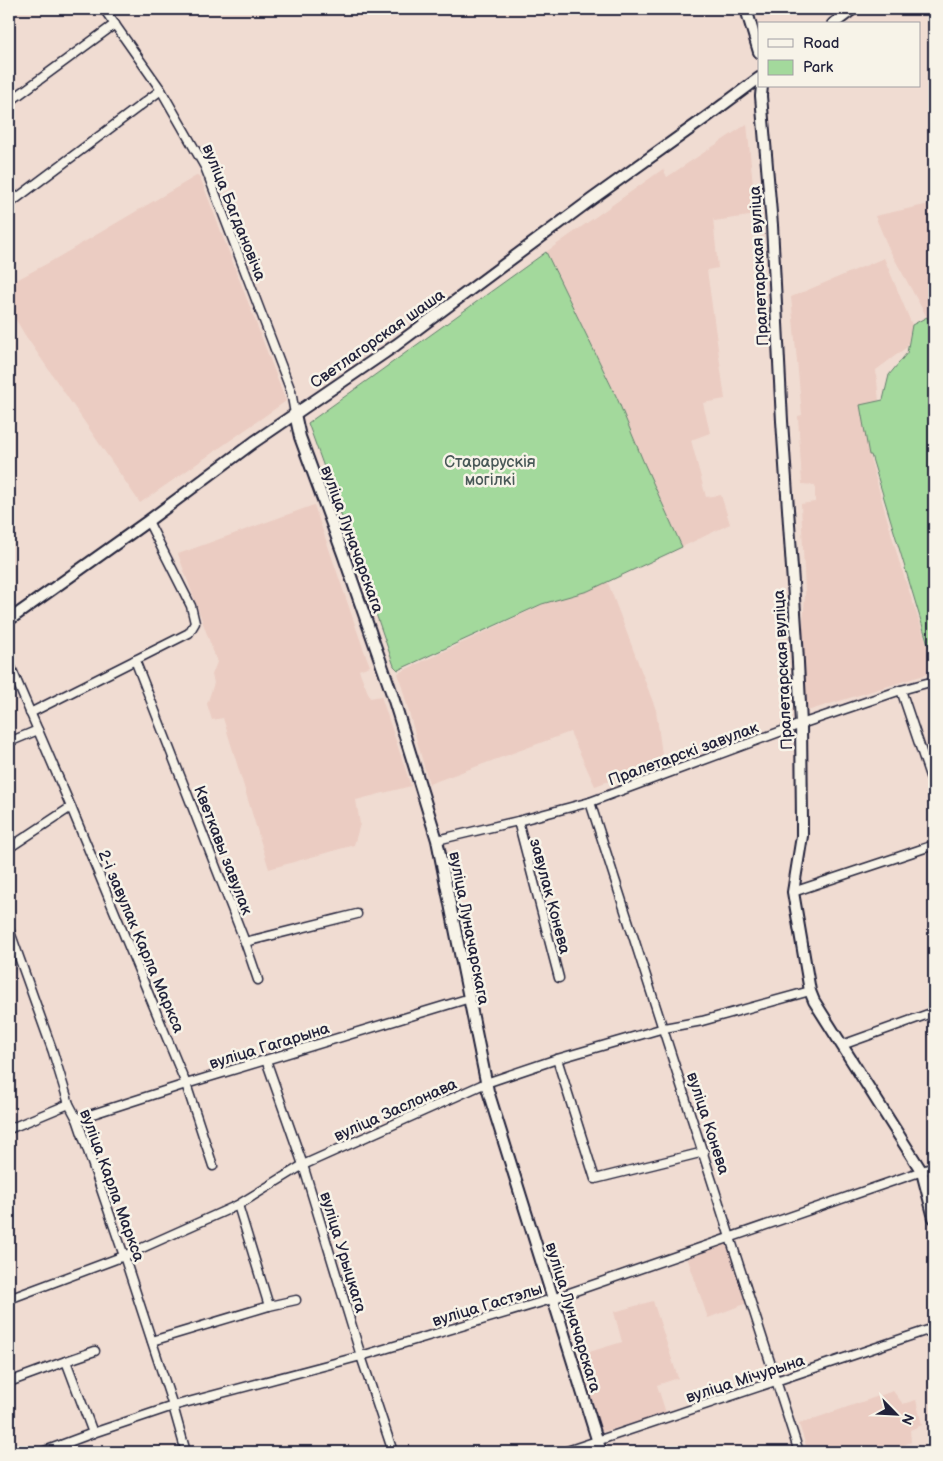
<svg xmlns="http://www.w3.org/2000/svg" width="943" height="1461" viewBox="0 0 943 1461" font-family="'Balsamiq Sans',sans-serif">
<rect width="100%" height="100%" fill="#f0dcd2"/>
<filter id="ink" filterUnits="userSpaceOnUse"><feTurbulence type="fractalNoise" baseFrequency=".02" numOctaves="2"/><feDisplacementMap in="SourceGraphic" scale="10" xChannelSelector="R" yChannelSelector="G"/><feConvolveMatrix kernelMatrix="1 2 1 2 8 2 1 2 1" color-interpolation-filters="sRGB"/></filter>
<g filter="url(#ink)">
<!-- built -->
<g fill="#ebccc2">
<path d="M747 124 756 215 714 221 713 218 718 268 707 270 725 399 703 403 710 433 691 440 706 497 721 495 730 524 682 547 644 463 617 398 546 252 663 169 667 177Z"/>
<path d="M198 175 202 182 286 401 218 449 140 503 25 335 9 308V284L50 262Z"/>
<path d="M934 203V330L889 249 875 216Z"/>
<path d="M884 258 912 325 907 347 876 370 879 402 860 406 871 461 899 561 934 665V672L807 711 801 658 805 594 801 504 815 502V485L802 484 798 416 802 415 791 297Z"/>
<path d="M314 505 363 648 370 666 359 670 370 698 381 696 411 786 356 800 360 824 354 845 269 869 223 718 212 720 207 704 214 683 212 675 217 662 178 554Z"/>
<path d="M605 575 656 710 663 762 595 786 570 732 429 784 398 673Z"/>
<path d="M727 1242 747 1303 708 1318 687 1257Z"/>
<path d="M653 1301 678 1378 657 1385 666 1413 600 1433 576 1356 622 1342 614 1312Z"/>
<path d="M893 1391 903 1404 916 1400 922 1425 910 1430 911 1442 895 1449V1452H808L799 1424Z"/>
</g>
<!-- green -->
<g fill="#a3d99c" stroke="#627e6c">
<path d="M546 252 617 398 644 463 682 547 588 591 542 604 398 670 394 666 354 550 308 423Z"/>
<path d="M927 317 934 330V664L871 455H869L860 405 883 400 889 375 907 353 912 325Z"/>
</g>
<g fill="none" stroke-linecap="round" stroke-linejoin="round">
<defs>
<g id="street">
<path d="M104 9 161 90 205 167 291 391 295 414"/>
<path d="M9 102 115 24"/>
<path d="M9 204 161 90"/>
<path d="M135 660 245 942 357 914"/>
<path d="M9 663 71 807 186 1084 213 1166"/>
<path d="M901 690 934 788"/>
<path d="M30 713 189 633 195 623 191 606 148 521"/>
<path d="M9 742 38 730"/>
<path d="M590 802C661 1018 730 1235 799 1452"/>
<path d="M518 821 559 978"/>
<path d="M437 840 518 821 590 802 801 724 901 690 934 681"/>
<path d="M9 848 71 807"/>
<path d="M793 892 934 845"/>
<path d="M9 929 53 1052 69 1104 77 1119 124 1256 173 1406 186 1452"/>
<path d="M245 942 258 980"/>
<path d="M842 1045 934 1012"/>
<path d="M557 1059 595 1179 704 1152"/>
<path d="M266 1060 303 1165 361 1356 393 1452"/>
<path d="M77 1119 186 1084 470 998"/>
<path d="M9 1129 69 1104"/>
<path d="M238 1205 269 1306"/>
<path d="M9 1299 124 1256 238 1205 303 1165 486 1083 557 1059 664 1028 702 1021 810 991"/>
<path d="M152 1341 269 1306 296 1300"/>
<path d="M66 1361 95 1351"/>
<path d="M9 1382 66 1361 93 1433"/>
<path d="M42 1452 93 1433 173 1406 361 1356 552 1299 934 1167"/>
<path d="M564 1452 934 1328"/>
</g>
<g id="secondary">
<path d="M746 9 759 52"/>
<path d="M833 24 853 9"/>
<path d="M762 86 761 96 772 225 782 421 797 642 801 724 802 822V836L793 892 810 991 814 1001 922 1172 934 1218"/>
<path d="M295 414 300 437 343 554 392 694 437 840 488 1091 601 1452"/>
<path d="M9 620 148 521 254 442 396 345 592 199 708 116 759 78"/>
</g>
</defs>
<!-- street casing -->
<use href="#street" stroke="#22223b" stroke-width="11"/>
<!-- secondary casing -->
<use href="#secondary" stroke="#22223b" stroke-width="14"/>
<!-- street -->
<use href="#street" stroke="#f7f3e8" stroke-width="8"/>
<!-- secondary -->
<use href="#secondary" stroke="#f7f3e8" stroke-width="10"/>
</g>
</g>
<g text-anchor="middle" stroke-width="5" stroke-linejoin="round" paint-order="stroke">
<!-- street labels -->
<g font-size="16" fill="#22223b" stroke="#f7f3e8">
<text transform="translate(235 212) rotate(68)" y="6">вуліца Багдановіча</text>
<text transform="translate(758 266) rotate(-93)" y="6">Пралетарская вуліца</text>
<text transform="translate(377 338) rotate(-35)" y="6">Светлагорская шаша</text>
<text transform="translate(353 539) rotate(70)" y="6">вуліца Луначарскага</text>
<text transform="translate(782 670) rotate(-93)" y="6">Пралетарская вуліца</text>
<text transform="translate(683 753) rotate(-20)" y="6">Пралетарскі завулак</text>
<text transform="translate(224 850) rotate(69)" y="6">Кветкавы завулак</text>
<text transform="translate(551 896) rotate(75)" y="6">завулак Конева</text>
<text transform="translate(470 928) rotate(79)" y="6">вуліца Луначарскага</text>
<text transform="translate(142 941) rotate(67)" y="6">2-і завулак Карла Маркса</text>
<text transform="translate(269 1045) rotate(-17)" y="6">вуліца Гагарына</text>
<text transform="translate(395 1109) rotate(-24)" y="6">вуліца Заслонава</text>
<text transform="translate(709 1123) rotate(72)" y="6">вуліца Конева</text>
<text transform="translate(113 1185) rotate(70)" y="6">вуліца Карла Маркса</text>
<text transform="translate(344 1252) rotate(73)" y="6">вуліца Урыцкага</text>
<text transform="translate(487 1304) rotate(-17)" y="6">вуліца Гастэлы</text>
<text transform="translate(574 1317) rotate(73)" y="6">вуліца Луначарскага</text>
<text transform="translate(745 1378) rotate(-18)" y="6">вуліца Мічурына</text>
</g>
<!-- park labels -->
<g font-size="16" fill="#495958" stroke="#f7f3e8">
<text x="490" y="467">Старарускія<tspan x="490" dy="18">могілкі</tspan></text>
</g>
</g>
<!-- margin -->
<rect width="943" height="1461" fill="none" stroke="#f7f3e8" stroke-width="30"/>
<rect x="15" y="15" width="913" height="1431" fill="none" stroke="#22223b" stroke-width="2" filter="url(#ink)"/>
<!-- legend -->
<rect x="758" y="22" width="162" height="65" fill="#f7f3e8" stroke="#a29fa3"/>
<rect x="768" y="39" width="25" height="8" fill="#f7f3e8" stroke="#a29fa3"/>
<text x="803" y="48" font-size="15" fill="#22223b">Road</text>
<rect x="768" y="60" width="25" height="15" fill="#a3d99c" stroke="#a29fa3"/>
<text x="803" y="72" font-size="15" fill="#22223b">Park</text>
<!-- north arrow -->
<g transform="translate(896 1414) rotate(114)" stroke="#f7f3e8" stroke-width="4" paint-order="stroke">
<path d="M0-4L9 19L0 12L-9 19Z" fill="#22223b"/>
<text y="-8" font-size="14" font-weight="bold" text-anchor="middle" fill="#22223b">N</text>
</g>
</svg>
